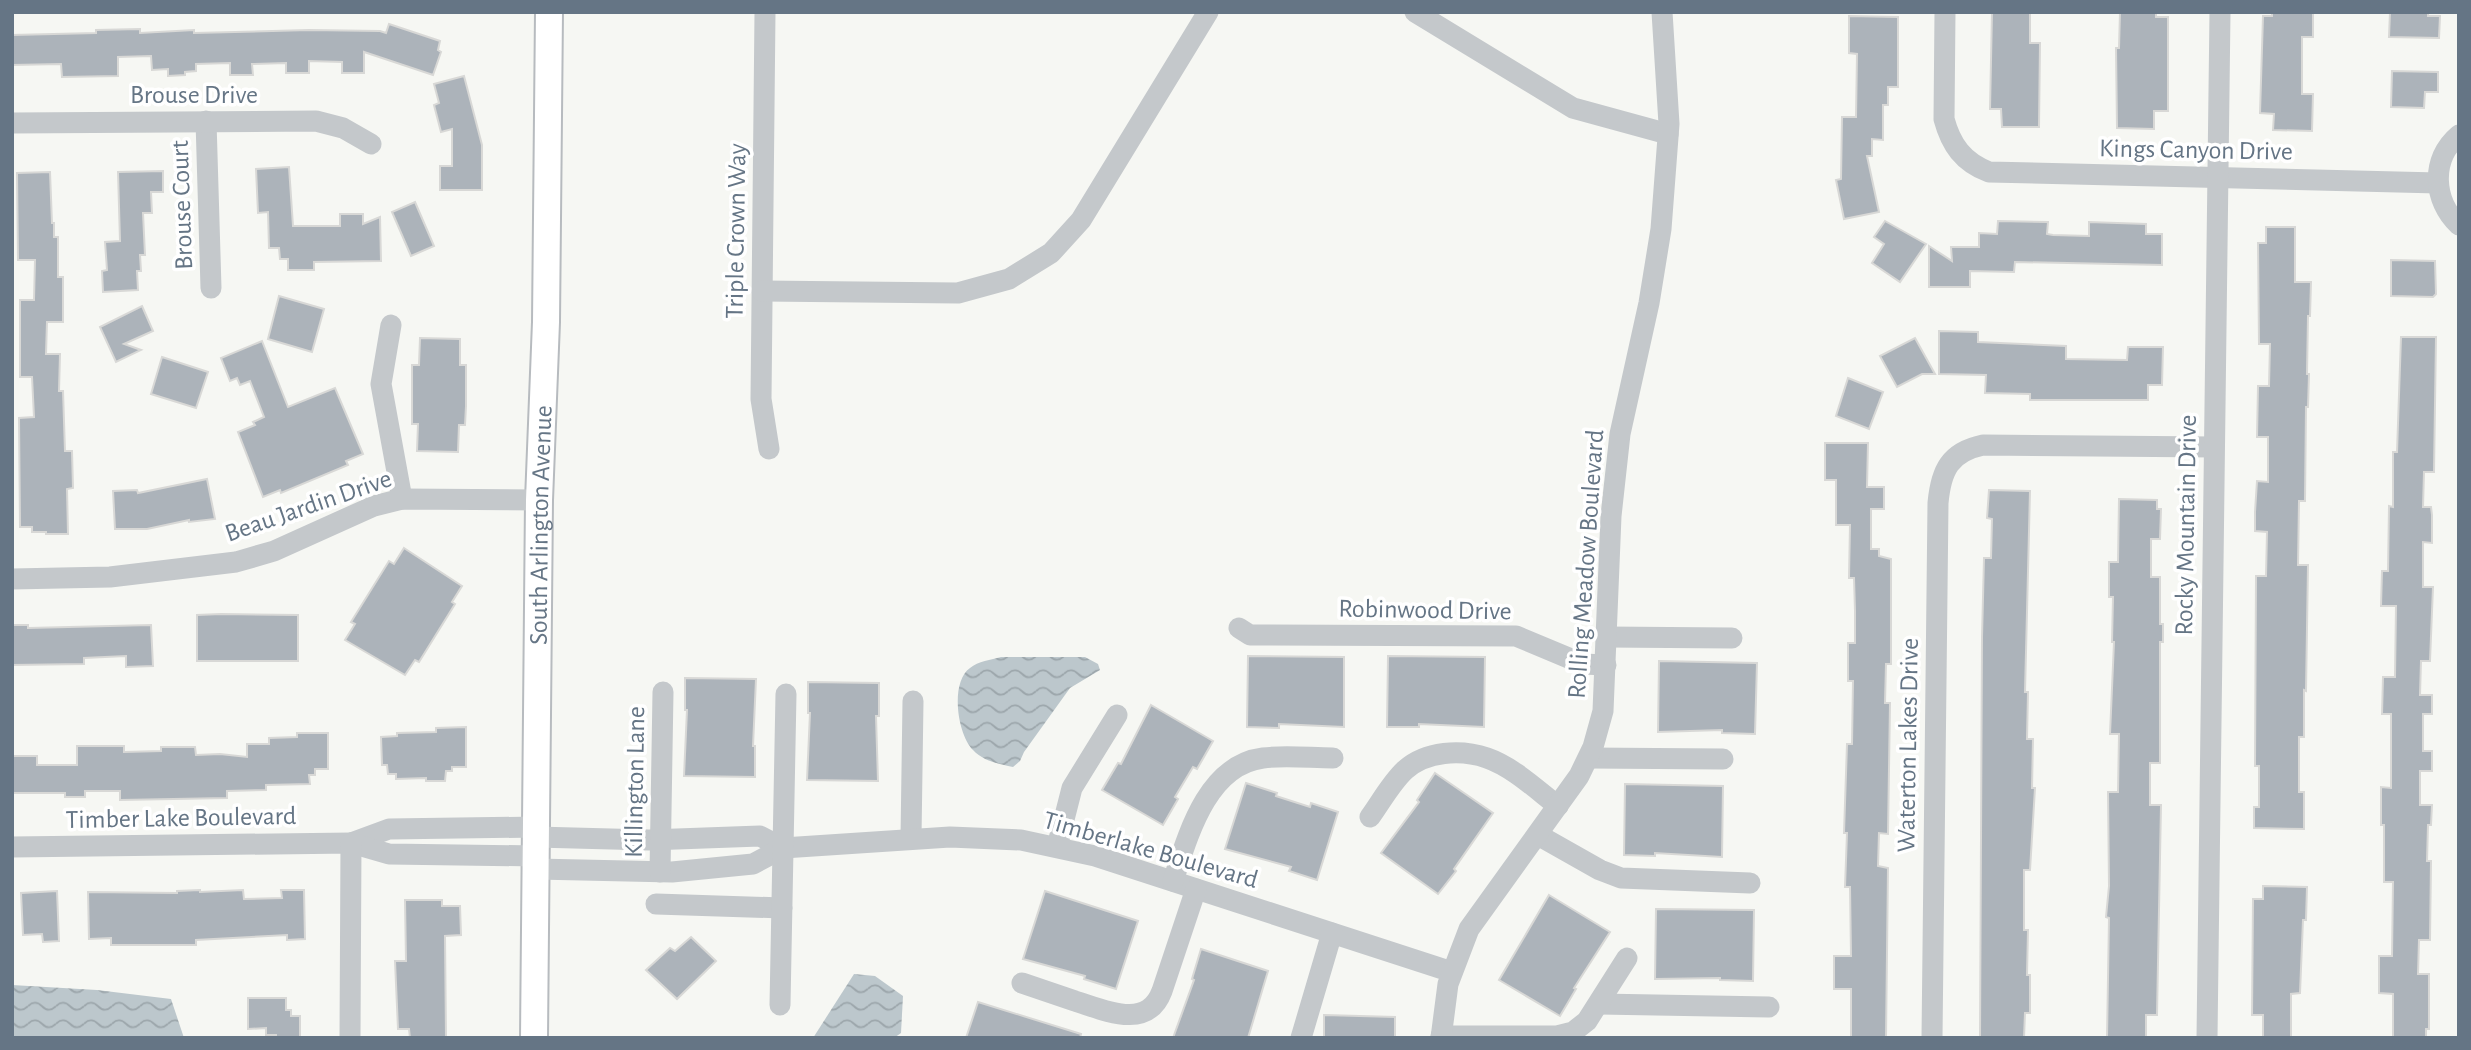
<svg xmlns="http://www.w3.org/2000/svg" width="2471" height="1050" viewBox="0 0 2471 1050" font-family="'Alegreya Sans',sans-serif">
<defs>
<pattern id="water-waves" width="16" height="10" patternUnits="userSpaceOnUse" patternTransform="scale(1.75)"><rect width="16" height="10" fill="#bcc7cc"/><path d="M0 5q4-4 8 0t8 0" fill="none" stroke="#9ca6ab"/></pattern>
</defs>
<rect width="100%" height="100%" fill="#f6f7f3"/>
<!-- water -->
<g fill="url(#water-waves)">
<path d="M1001 657H1085L1098 664 1100 670 1070 688 1024 752 1020 761 1013 767C999 764 983 761 973 750 957 734 950 682 970 668 978 661 991 660 1001 657Z"/>
<path d="M854 974 875 976 903 996 901 1033 894 1038H813Z"/>
<path d="M12 985 97 990 171 999 184 1038H12Z"/>
</g>
<!-- building -->
<g fill="#acb3ba" stroke="#d8d8d6" stroke-width="2">
<path d="M1992 12H2030V43H2040L2039 127H2002L2001 109H1990Z"/>
<path d="M2120 12H2156V17H2168V111H2154V129L2117 128 2116 48H2119Z"/>
<path d="M2272 12H2313V37H2302V94H2313L2312 131 2273 130 2274 114 2260 113 2263 16H2272Z"/>
<path d="M2390 12H2428V16H2440L2439 38 2389 37Z"/>
<path d="M1849 16 1898 17V87H1888V105H1883V140L1872 139V156H1867L1879 212 1844 219 1836 180 1841 179 1842 117H1856L1857 54 1849 53Z"/>
<path d="M389 24 440 41 438 50 441 52 433 75 364 52V73H342V62L309 61V73H286V63L252 64 253 75H230V63L196 64V71L185 72V75L168 76V69L152 70 151 56 118 57V76L62 77 61 64 12 65V35L96 33V30L140 29V33L194 30V33L309 30 380 31 386 33Z"/>
<path d="M2392 71 2438 72V92H2425L2424 108 2391 107Z"/>
<path d="M464 76 482 145V190H440V166H452V129L441 132 434 105 439 103 434 84Z"/>
<path d="M289 167 293 226H340V214H363V224L380 217 381 261 314 262V270H288V259H280L279 248H269L268 212 258 213 256 169Z"/>
<path d="M163 171V192H151L152 213H143L145 255H140L141 271H137L138 290 103 292 102 271 107 270 105 242 120 241 118 172Z"/>
<path d="M50 172 52 223H54V237H58V277H63V322H47L46 354H60L59 391H63L65 451H72L73 488 67 489 68 534H46V532H32V527H20L19 418 34 417 32 377H20V300H34L35 260H18L17 173Z"/>
<path d="M415 202 434 246 411 256 392 212Z"/>
<path d="M1885 221 1926 244 1900 282 1872 263 1884 244 1874 237Z"/>
<path d="M1998 221 2048 222 2047 234 2053 235 2089 236V222L2146 224V234H2162V265L2015 262 2014 272 1970 271V287H1929V246L1952 261 1951 247H1979V233L1997 234Z"/>
<path d="M2266 227H2295V282H2311L2310 316H2308L2307 374H2309L2308 407H2306L2305 501H2299L2298 565H2308L2306 691 2304 690V737H2299V792H2304V829L2254 828V807H2259V766H2255L2256 576H2266L2267 532 2255 531V512L2257 481 2268 482V437H2257L2258 386H2269L2270 344H2259L2258 243H2266Z"/>
<path d="M2391 260 2435 261 2436 294 2433 297 2391 296Z"/>
<path d="M279 296 324 309 312 352 268 339Z"/>
<path d="M142 306 153 331 124 344 141 350 116 362 100 327Z"/>
<path d="M1939 331 1978 332V342L2066 346V359L2127 360 2128 347H2163L2162 385H2148V400H2030V394L1985 393 1986 375 1939 374Z"/>
<path d="M2401 337H2436L2434 472H2424L2423 507H2431L2432 515V543L2423 542V587H2433L2430 661H2421L2420 695H2432V714H2423V751H2432V771H2420V805H2432L2431 825H2428L2427 861H2431L2430 940H2419L2418 974H2429V1029H2426V1038H2393V994L2379 993V956H2392L2393 882H2384V825H2381V787L2391 788V714H2382L2383 677H2395L2396 606H2381L2382 571H2388L2389 506 2393 507V452H2397Z"/>
<path d="M420 338 460 339V365H466V406L465 425H459L458 452 417 451 418 424H412V365H419Z"/>
<path d="M1915 338 1935 374H1922L1897 387 1880 356Z"/>
<path d="M262 341 288 407 335 388 363 454 346 461 348 465 281 493 280 490 263 497 238 432 255 425 253 422 264 417 250 381 240 385 237 378 230 381 221 358Z"/>
<path d="M162 357 208 372 196 408 151 394Z"/>
<path d="M1848 378 1883 392 1869 429 1836 416Z"/>
<path d="M1825 443H1868L1867 487H1884V509H1871V549H1879V556L1891 559V664H1886L1885 703H1890L1888 834 1879 833 1878 866 1888 868 1886 1038H1851V989H1834V956H1851L1850 887H1845L1847 833H1844L1847 744H1852L1853 681H1848V643H1855V611L1854 578H1849L1850 525H1836V480H1825Z"/>
<path d="M207 479 215 519 189 522V520L147 529H115L113 491 137 490 138 493Z"/>
<path d="M1989 490 2030 491 2025 692H2028L2027 739H2033L2032 788H2035L2030 870H2024V930H2028L2027 975H2030V1013H2025L2024 1038H1980L1982 637 1984 558H1991L1992 519 1987 518Z"/>
<path d="M2119 499 2157 500V509H2161L2160 539H2151V577H2160V624H2163V642H2160V763H2150V805H2161L2157 1015H2146V1038H2107L2109 918 2106 917 2109 886 2108 792H2118L2119 734H2110L2114 642H2112L2113 597H2109V562H2118Z"/>
<path d="M404 548 462 586 452 602 455 604 419 662 415 660 405 675 345 640 355 624 351 622 389 561 394 564Z"/>
<path d="M221 614 298 615V661H197V615Z"/>
<path d="M12 625H28V628L151 625 153 666 126 667V656L84 658V664L12 665Z"/>
<path d="M1248 656 1344 657V727L1279 724V728L1247 727Z"/>
<path d="M1388 656 1485 657 1484 727 1419 724V727H1387Z"/>
<path d="M1659 661 1757 663 1755 734 1722 733V730L1658 732Z"/>
<path d="M685 678 756 679 753 746H755V777L684 776 687 710H685Z"/>
<path d="M808 682 879 683V716H876L878 781 807 780 810 713H808Z"/>
<path d="M1151 705 1213 741 1197 769 1193 767 1175 797 1178 799 1163 825 1102 790 1118 763 1121 764Z"/>
<path d="M466 727V767H452V771H446L445 781H426V778L396 779V774H388L387 765H382L381 737 397 736V733L436 732V728Z"/>
<path d="M297 733H328V769H315V775H309L310 784 266 785V790L227 791V798L120 800V791H85V797H65V793H12V756H37V765H77V746H124V752L161 751V747H195L196 755 220 754 247 757V744H269V738L297 737Z"/>
<path d="M1435 773 1493 813 1454 869 1456 871 1438 894 1381 853 1419 802 1417 800Z"/>
<path d="M1246 783 1277 793 1276 796 1310 807 1311 803 1338 812 1317 880 1289 871 1291 867 1225 849Z"/>
<path d="M1625 784 1723 786 1722 857 1655 853V856L1624 855Z"/>
<path d="M2263 886 2307 887 2306 920H2303L2300 993 2291 994V1038H2263V1015H2252L2253 899H2263Z"/>
<path d="M200 890V892L243 890 244 899 282 898 281 890H304L305 939 287 940V935L196 940V945H111V938L89 939 88 892 177 893V891Z"/>
<path d="M57 891 59 941 43 942 42 934 23 935 21 893Z"/>
<path d="M1045 891 1138 921 1116 989 1084 979 1085 976 1023 959Z"/>
<path d="M1549 895 1610 932 1574 988 1576 989 1560 1016 1499 980Z"/>
<path d="M405 900H442V906H460L461 935 445 936 446 1038H410L409 1029H398L395 961H406Z"/>
<path d="M1656 909 1754 910 1753 981 1720 980V978L1655 979Z"/>
<path d="M691 937 716 961 677 999 646 970 670 948 675 951Z"/>
<path d="M1201 949 1268 971 1248 1038H1173L1194 980 1192 979Z"/>
<path d="M248 998H286V1010H291V1016H300V1038H276V1035H266V1028L248 1029Z"/>
<path d="M978 1002 1081 1034 1080 1038H966Z"/>
<path d="M1324 1015 1395 1017V1038H1324Z"/>
</g>
<g fill="none" stroke-linecap="round" stroke-linejoin="round">
<defs>
<g id="major">
<path id="s1" d="M534 1038 539 500 546 322 549 12"/>
</g>
</defs>
<!-- major casing -->
<use href="#major" stroke="#b7bbbf" stroke-width="30"/>
<!-- minor -->
<g stroke="#c4c8cb" stroke-width="21">
<path d="M765 12 761 399 769 449"/>
<path d="M1415 12 1573 108 1668 134"/>
<path d="M1945 12 1944 119C1951 145 1963 162 1989 172L2438 183"/>
<path d="M206 121 211 288"/>
<path d="M12 123 316 121 343 128 371 144"/>
<path d="M2459 135C2430 159 2433 201 2459 225"/>
<path d="M762 291 958 293 1009 279 1051 253 1081 220 1208 12"/>
<path d="M391 325 381 384 402 499"/>
<path d="M12 579 110 577 236 562 274 551 374 506 402 499 539 500"/>
<path d="M1239 628 1250 635 1516 636 1583 664 1606 665"/>
<path d="M1606 637 1732 638"/>
<path d="M1589 758 1723 759"/>
<path d="M1370 817C1381 802 1391 783 1405 770 1426 751 1461 749 1487 758 1513 767 1537 790 1558 806"/>
<path d="M1538 835 1600 870 1621 878 1750 883"/>
<path d="M536 837 649 840 760 836 783 848"/>
<path d="M911 838 913 701"/>
<path d="M351 843 389 829 536 827"/>
<path d="M12 847 351 843 389 854 536 856"/>
<path d="M1057 847 1072 788 1117 715"/>
<path d="M536 869 672 872 753 864 783 848 950 837 1021 840 1095 856 1452 972"/>
<path d="M660 872 663 692"/>
<path d="M1173 881C1188 835 1207 765 1263 758 1285 755 1311 758 1333 758"/>
<path d="M656 904 782 908"/>
<path d="M1022 983C1040 989 1057 995 1075 1001 1104 1010 1147 1031 1162 991L1196 889"/>
<path d="M1599 1004 1769 1007"/>
<path d="M780 1005 786 694"/>
<path d="M1441 1036H1557L1573 1032 1587 1021 1627 958"/>
<path d="M350 1038 351 843"/>
<path d="M1301 1038 1332 933"/>
<path d="M1441 1038 1448 984 1469 929 1579 776 1593 747 1603 711 1611 516 1620 434 1649 303 1661 229 1669 124 1662 12"/>
<path d="M1932 1038 1938 503C1941 470 1950 452 1983 445L2214 447"/>
<path d="M2207 1038 2220 12"/>
</g>
<!-- major -->
<use href="#major" stroke="#fff" stroke-width="26"/>
</g>
<g text-anchor="middle" stroke-width="7" stroke-linejoin="round" paint-order="stroke">
<!-- street labels -->
<g font-size="26" fill="#657585" stroke="#fff">
<text x="194" y="103">Brouse Drive</text>
<text transform="translate(2196 149) rotate(1)" y="9">Kings Canyon Drive</text>
<text transform="translate(181 205) rotate(-92)" y="9">Brouse Court</text>
<text transform="translate(735 231) rotate(-89)" y="9">Triple Crown Way</text>
<text transform="translate(308 505) rotate(-19)" y="9">Beau Jardin Drive</text>
<text dy="9" stroke="none"><textPath href="#s1" startOffset="513">South Arlington Avenue</textPath></text>
<text transform="translate(2185 525) rotate(-89)" y="9">Rocky Mountain Drive</text>
<text transform="translate(1585 564) rotate(-86)" y="9">Rolling Meadow Boulevard</text>
<text transform="translate(1425 609) rotate(1)" y="9">Robinwood Drive</text>
<text transform="translate(1907 745) rotate(-89)" y="9">Waterton Lakes Drive</text>
<text transform="translate(634 782) rotate(-89)" y="9">Killington Lane</text>
<text transform="translate(181 817) rotate(-1)" y="9">Timber Lake Boulevard</text>
<text transform="translate(1151 849) rotate(16)" y="9">Timberlake Boulevard</text>
</g>
</g>
<!-- border -->
<rect width="2471" height="1050" fill="none" stroke="#657585" stroke-width="28"/>
</svg>
